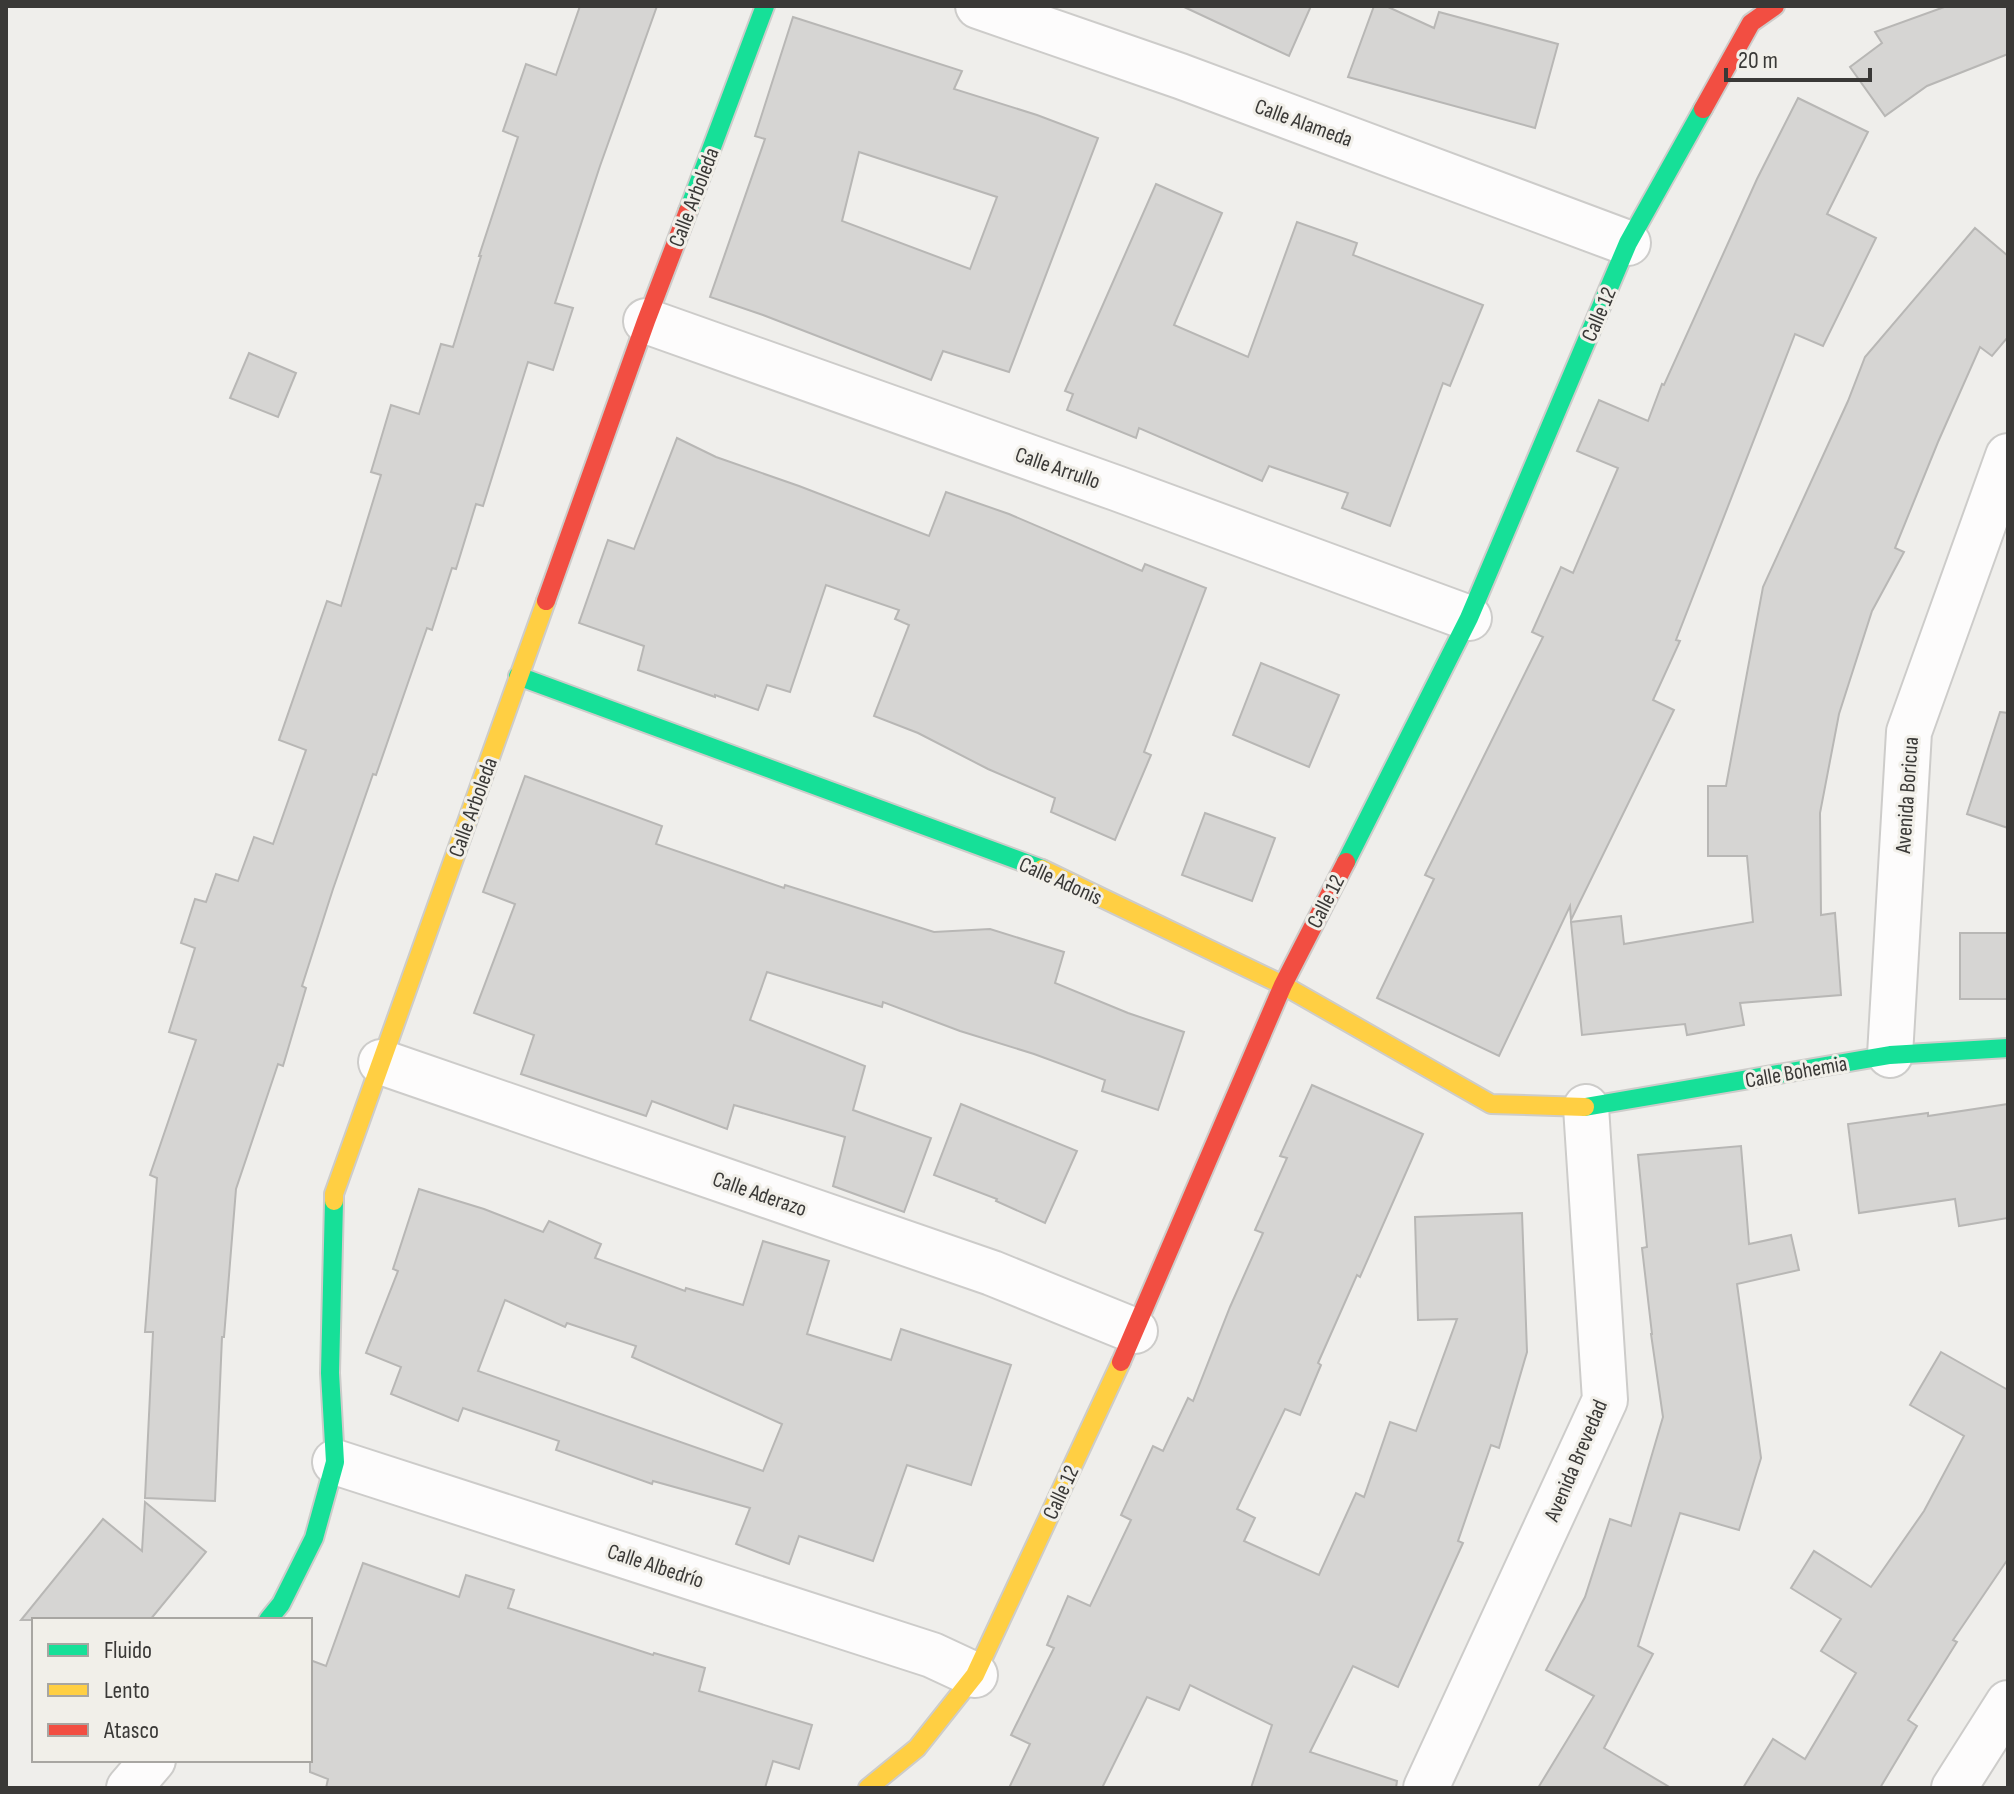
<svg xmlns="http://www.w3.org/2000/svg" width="2014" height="1794" viewBox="0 0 2014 1794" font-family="'Sofia Sans Condensed',sans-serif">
<rect width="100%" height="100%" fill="#efeeeb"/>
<!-- building -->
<g fill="#d6d5d3" stroke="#b8b7b5" stroke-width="2" fill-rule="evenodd">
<path d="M580 6H657L600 166 555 303 573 308 553 370 528 362 483 506 476 504 456 569 452 568 432 630 427 628 376 775 373 774 333 889 302 986 306 988 283 1066 278 1064 236 1189 224 1337H222L215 1501 145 1498 153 1332H145L157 1178 150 1175 196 1040 169 1032 195 948 181 943 195 899 206 902 216 874 238 881 254 837 273 844 306 750 279 740 327 601 341 606 381 475 371 472 391 405 419 414 441 344 453 347 481 256H479L518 137 503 131 526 64 556 75Z"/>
<path d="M1182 6H1311L1289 56Z"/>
<path d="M1374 6H1386L1434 28 1439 12 1558 44 1535 128 1348 77Z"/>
<path d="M1947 6H2008V54L1927 86 1885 116 1850 67 1882 43 1875 32Z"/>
<path d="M793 17 962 71 954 89 1037 115 1098 138 1009 372 943 351 931 380 763 315 710 297 765 139 755 136ZM859 152 997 197 970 269 842 221Z"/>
<path d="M1798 98 1868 132 1827 214 1876 238 1823 346 1795 334 1676 640 1680 641 1653 700 1674 710 1571 920 1570 906 1499 1056 1377 998 1434 879 1425 875 1543 637 1532 632 1561 567 1573 573 1618 468 1577 451 1599 400 1648 421 1662 384 1664 385 1757 179Z"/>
<path d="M1156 184 1222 213 1174 325 1248 357 1297 222 1357 243 1353 255 1483 305 1450 386 1443 383 1390 526 1342 508 1348 493 1269 466 1262 481 1139 428 1136 438 1067 410 1073 394 1065 391Z"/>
<path d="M1975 228 2008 256V337L1992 356 1980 347 1938 442 1895 548 1904 552 1872 611 1839 714 1820 813 1821 915 1835 913 1841 995 1740 1003 1744 1025 1687 1035 1685 1024 1582 1035 1571 922 1621 916 1624 944 1753 922 1747 856H1708V786H1726L1763 587 1848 401 1865 357Z"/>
<path d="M249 353 296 373 278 417 230 398Z"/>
<path d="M677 438 716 457 799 486 929 536 946 492 1009 514 1142 571 1145 564 1206 588 1144 752 1151 755 1115 840 1051 812 1055 798 988 769 918 733 874 716 909 625 895 619 899 610 826 585 790 692 767 685 758 710 715 695V697L638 670 644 646 579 623 608 540 634 549Z"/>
<path d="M1261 663 1339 695 1309 767 1233 735Z"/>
<path d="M2000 712 2008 713V828L1967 814Z"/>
<path d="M525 776 662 826 656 844 784 888 785 885 934 932 990 929 1064 952 1055 983 1128 1013 1184 1032 1158 1110 1102 1091 1105 1080 1034 1054 960 1031 883 1002 882 1007 767 972 750 1020 865 1066 853 1110 931 1138 904 1212 833 1186 845 1137 734 1105 727 1129 652 1101 646 1116 521 1074 534 1035 474 1013 515 904 483 892Z"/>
<path d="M1205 813 1275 838 1252 901 1182 875Z"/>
<rect x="1960" y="933" width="48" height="66"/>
<path d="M1312 1085 1423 1134 1360 1277 1357 1275 1318 1363 1321 1365 1300 1415 1285 1409 1237 1509 1255 1518 1244 1541 1319 1575 1356 1493 1364 1497 1390 1422 1416 1431 1457 1319 1418 1320 1415 1217 1522 1213 1527 1352 1499 1448 1491 1445 1458 1541 1463 1543 1398 1687 1353 1666 1310 1752 1397 1781 1396 1788H1251L1272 1725 1190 1685 1179 1710 1147 1697 1102 1788H1009L1030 1744 1011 1735 1054 1648 1047 1645 1068 1596 1090 1606 1131 1520 1121 1515 1153 1446 1163 1451 1188 1398 1193 1401 1230 1307 1263 1233 1255 1230 1287 1158 1280 1156Z"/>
<path d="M961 1104 1077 1151 1045 1223 996 1201 997 1199 934 1175Z"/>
<path d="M2008 1104V1218L1959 1226 1955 1199 1859 1213 1848 1124 1928 1113V1116Z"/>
<path d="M1741 1146 1749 1244 1791 1235 1799 1270 1737 1284 1761 1458 1739 1530 1680 1513 1638 1646 1653 1654 1604 1748 1671 1788H1538L1594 1696 1546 1670 1585 1597 1610 1519 1631 1526 1663 1417 1651 1334H1652L1642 1248 1647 1247 1638 1155Z"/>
<path d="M419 1189 484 1209 543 1232 549 1221 601 1244 595 1258 685 1291 686 1288 743 1305 763 1241 829 1261 807 1334 891 1360 901 1329 1011 1365 971 1485 907 1465 873 1561 799 1536 789 1564 736 1544 750 1508 653 1481 652 1484 556 1450 559 1441 463 1408 458 1421 391 1394 401 1367 366 1353 398 1271 393 1269ZM505 1300 565 1327 567 1323 636 1346 632 1357 782 1424 763 1471 478 1371Z"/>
<path d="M1941 1352 2008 1390V1559L1953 1640 1957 1642 1908 1720 1917 1726 1880 1788H1743L1773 1739 1805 1759 1856 1673 1821 1651 1841 1619 1791 1588 1814 1551 1871 1587 1924 1511 1964 1436 1910 1405Z"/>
<path d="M145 1502 206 1552 150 1620H21L103 1519 142 1551Z"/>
<path d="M363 1563 459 1597 466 1575 514 1590 508 1608 653 1655 654 1653 705 1668 699 1691 812 1725 799 1769 773 1761 765 1788H326L328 1779 310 1772V1660L326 1666Z"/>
</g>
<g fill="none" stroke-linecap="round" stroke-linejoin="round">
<defs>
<g id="street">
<path d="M978 6 1180 76 1628 243"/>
<path d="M646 321 1116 488 1469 618"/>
<path d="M1890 1055 1909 732 2008 456"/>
<path d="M381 1062 992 1273 1135 1331"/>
<path d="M335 1462 932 1655 975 1675"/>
<path d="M129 1788 153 1760"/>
<path d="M1426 1788 1605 1400 1586 1107"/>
<path d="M1954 1788 2008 1703"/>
</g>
<g id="fast">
<path d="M688 211 765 6"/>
<path d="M518 676 1042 869"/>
<path d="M1346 862 1469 618 1628 243 1703 109"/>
<path d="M1585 1107 1890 1055 2008 1048"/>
<path d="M268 1620 281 1604 314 1538 335 1462 330 1373 334 1201"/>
</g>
<g id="slow">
<path d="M1042 869 1283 985 1491 1104 1585 1107"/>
<path d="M334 1201V1194L546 601"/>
<path d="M868 1788 917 1748 975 1675 1121 1362"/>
</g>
<g id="jam">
<path d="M1703 109 1751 23 1775 6"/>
<path d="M546 601 646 321 688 211"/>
<path d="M1121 1362 1283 985 1346 862"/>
</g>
</defs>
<!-- street casing -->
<use href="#street" stroke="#cdccca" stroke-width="48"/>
<!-- fast casing -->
<use href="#fast" stroke="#cdccca" stroke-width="22"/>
<!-- slow casing -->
<use href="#slow" stroke="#cdccca" stroke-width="22"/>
<!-- jam casing -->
<use href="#jam" stroke="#cdccca" stroke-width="22"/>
<!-- street -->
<use href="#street" stroke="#fdfcfc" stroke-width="44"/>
<!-- fast -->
<use href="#fast" stroke="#16e098" stroke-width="18"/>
<!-- slow -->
<use href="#slow" stroke="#ffcf43" stroke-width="18"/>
<!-- jam -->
<use href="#jam" stroke="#f24e42" stroke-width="18"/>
</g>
<g text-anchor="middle" stroke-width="6" stroke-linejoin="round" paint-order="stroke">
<!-- street labels -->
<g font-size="22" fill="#3a3937" stroke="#f1efe9">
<text transform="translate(1304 122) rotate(20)" y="8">Calle Alameda</text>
<text transform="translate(693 197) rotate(-69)" y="8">Calle Arboleda</text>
<text transform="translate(1598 314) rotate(-67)" y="8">Calle 12</text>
<text transform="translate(1058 467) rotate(19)" y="8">Calle Arrullo</text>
<text transform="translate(1906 795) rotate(-86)" y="8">Avenida Boricua</text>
<text transform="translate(472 807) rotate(-70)" y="8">Calle Arboleda</text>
<text transform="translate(1061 880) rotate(24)" y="8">Calle Adonis</text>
<text transform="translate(1325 901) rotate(-63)" y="8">Calle 12</text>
<text transform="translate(1796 1071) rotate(-10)" y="8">Calle Bohemia</text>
<text transform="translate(760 1193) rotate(19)" y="8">Calle Aderazo</text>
<text transform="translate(1575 1460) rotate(-67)" y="8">Avenida Brevedad</text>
<text transform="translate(1060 1492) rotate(-65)" y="8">Calle 12</text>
<text transform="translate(656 1565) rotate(18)" y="8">Calle Albedrío</text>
</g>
</g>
<!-- border -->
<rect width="2014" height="1794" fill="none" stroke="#3a3937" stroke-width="16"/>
<!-- legend -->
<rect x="32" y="1618" width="280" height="144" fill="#f1efe9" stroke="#a8a6a2" stroke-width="2"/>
<rect x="48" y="1644" width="40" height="12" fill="#16e098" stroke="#a8a6a2" stroke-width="2"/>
<text x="104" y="1658" font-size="24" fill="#3a3937">Fluido</text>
<rect x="48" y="1684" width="40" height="12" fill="#ffcf43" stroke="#a8a6a2" stroke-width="2"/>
<text x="104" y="1698" font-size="24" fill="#3a3937">Lento</text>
<rect x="48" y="1724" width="40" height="12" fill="#f24e42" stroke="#a8a6a2" stroke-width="2"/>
<text x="104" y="1738" font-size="24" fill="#3a3937">Atasco</text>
<!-- scale -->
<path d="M1726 68v12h144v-12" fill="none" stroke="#3a3937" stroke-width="4"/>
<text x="1738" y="68" font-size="24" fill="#3a3937" stroke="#f1efe9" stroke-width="6" paint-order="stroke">20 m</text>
</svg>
